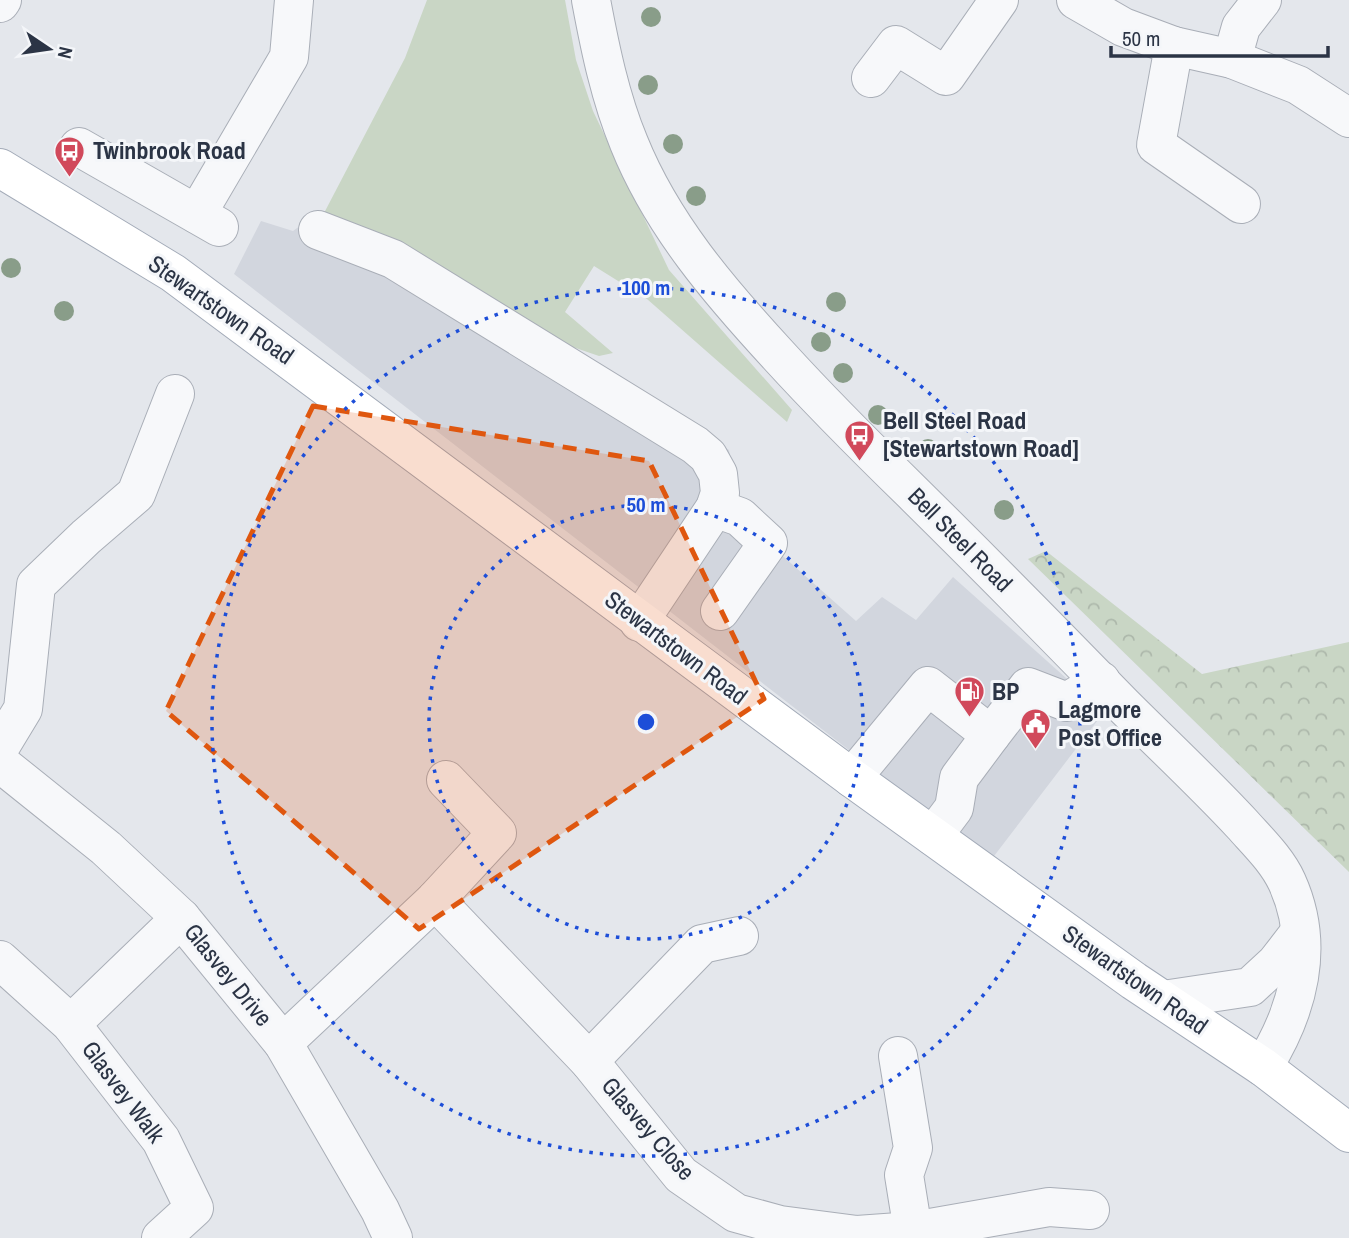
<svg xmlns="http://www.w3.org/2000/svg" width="1349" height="1238" viewBox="0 0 1349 1238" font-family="'Archivo Narrow',sans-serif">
<defs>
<pattern id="forest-crowns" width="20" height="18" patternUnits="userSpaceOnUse" patternTransform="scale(1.75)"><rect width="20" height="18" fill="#c9d6c5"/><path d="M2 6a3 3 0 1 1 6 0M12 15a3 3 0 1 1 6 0" fill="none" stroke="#adb8ab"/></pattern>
</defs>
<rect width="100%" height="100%" fill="#e4e7ec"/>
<!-- built -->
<path fill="#d2d6de" d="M315 215 366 235 729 450 734 478 730 509 856 621 882 597 916 620 953 577 1104 712 991 860 234 274 261 221 293 231Z"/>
<!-- grass -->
<path fill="#c9d6c5" d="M427 0H565L576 60 593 111 669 270 792 410 787 422 647 299 594 266 565 312 613 353 599 356 564 344 323 215 405 58Z"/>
<!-- forest -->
<path fill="url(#forest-crowns)" d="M1046 551 1202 674 1349 642V872L1028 559Z"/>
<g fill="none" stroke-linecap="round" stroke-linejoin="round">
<defs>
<g id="minor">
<path d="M591 0C600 48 610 97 629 143 662 225 720 292 779 356 821 402 865 446 910 490 982 561 1053 633 1123 705 1163 745 1204 783 1242 824 1258 842 1277 860 1287 882 1316 946 1298 1011 1263 1067"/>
<path d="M1076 0 1123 27 1174 46 1232 59 1298 85 1349 118"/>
<path d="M0 3 2 0"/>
<path d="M1174 46 1156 145 1241 204"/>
<path d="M1232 59 1241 27 1262 0"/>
<path d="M871 78 896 45 946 76 999 0"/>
<path d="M79 147 219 227"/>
<path d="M197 214 289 57 294 0"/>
<path d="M318 230 393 259 695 445 708 456 718 474 720 493 715 508 639 622"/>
<path d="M715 508 740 517 768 543 720 611"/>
<path d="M991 735 1028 687 1067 702 1101 681"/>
<path d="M0 747 23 709 36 585 86 537 136 494 175 394"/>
<path d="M0 763 106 848 181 918 283 1043 380 1210 393 1238"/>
<path d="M852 778 928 686 991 735 959 778 954 808 933 836"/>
<path d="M435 900 589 1061 681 1175 736 1213 780 1225 857 1235 913 1231 1049 1207 1090 1210"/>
<path d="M0 960 71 1024 161 1140 194 1208 161 1238"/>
<path d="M1163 1000 1250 987 1276 963 1300 932"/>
<path d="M71 1024 181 918"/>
<path d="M283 1043 435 900 497 833 446 780"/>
<path d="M898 1056 913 1148 904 1175 913 1231"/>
<path d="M589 1061 702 944 739 936"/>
</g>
<path id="major" d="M0 168 173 273 852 778 1134 981 1263 1067 1349 1133"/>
</defs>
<!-- minor casing -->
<use href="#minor" stroke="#a9aeb7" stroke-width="40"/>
<!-- major casing -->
<use href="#major" stroke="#a3abb8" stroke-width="40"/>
<!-- minor -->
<use href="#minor" stroke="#f7f8fa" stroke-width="38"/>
<!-- major -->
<use href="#major" stroke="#fff" stroke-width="38"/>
</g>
<!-- trees -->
<g fill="#899d89">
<circle cx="651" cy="17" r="10"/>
<circle cx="648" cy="85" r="10"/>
<circle cx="673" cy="144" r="10"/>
<circle cx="696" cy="196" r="10"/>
<circle cx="11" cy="268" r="10"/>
<circle cx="836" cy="302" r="10"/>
<circle cx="64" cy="311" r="10"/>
<circle cx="821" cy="342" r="10"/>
<circle cx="843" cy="373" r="10"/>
<circle cx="878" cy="415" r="10"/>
<circle cx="928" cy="449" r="10"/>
<circle cx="1004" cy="510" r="10"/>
</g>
<!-- marked area -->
<path fill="#df570f" fill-opacity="0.2" stroke="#df570f" stroke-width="5" stroke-dasharray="14 9" stroke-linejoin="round" d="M313 406 649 461 764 699 419 929 166 711Z"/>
<!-- distance rings -->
<g fill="none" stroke="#1d4ed8" stroke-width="3.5" stroke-dasharray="3.5 7">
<circle cx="646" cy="722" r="217"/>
<circle cx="646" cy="722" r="434"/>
</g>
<!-- icons -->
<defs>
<symbol id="bus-pin" viewBox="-11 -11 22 30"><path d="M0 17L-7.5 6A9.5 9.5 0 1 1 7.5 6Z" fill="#d1495b" stroke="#f4f6f9"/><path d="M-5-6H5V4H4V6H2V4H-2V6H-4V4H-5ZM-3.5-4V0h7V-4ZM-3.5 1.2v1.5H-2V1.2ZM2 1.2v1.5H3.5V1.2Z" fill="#fff"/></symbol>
<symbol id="fuel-pin" viewBox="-11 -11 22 30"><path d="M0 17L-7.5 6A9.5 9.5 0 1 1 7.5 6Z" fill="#d1495b" stroke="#f4f6f9"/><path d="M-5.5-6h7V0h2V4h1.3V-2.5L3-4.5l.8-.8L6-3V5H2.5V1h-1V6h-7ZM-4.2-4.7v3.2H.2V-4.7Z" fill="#fff"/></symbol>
<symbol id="civic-pin" viewBox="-11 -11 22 30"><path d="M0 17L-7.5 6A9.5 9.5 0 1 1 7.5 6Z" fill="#d1495b" stroke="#f4f6f9"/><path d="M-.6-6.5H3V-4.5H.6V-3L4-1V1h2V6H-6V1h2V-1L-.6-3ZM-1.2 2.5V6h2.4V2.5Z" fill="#fff"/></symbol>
</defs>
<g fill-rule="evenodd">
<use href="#bus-pin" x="52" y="134" width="35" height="47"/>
<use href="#bus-pin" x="842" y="418" width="35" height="47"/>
<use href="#fuel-pin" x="952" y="674" width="35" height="47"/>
<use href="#civic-pin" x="1018" y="706" width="35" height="47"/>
</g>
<g text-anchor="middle" stroke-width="6" stroke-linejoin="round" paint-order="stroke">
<!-- poi labels -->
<g font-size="24" font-weight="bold" fill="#2b3445" stroke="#f4f6f9" text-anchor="start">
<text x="93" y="159">Twinbrook Road</text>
<text x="883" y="429">Bell Steel Road<tspan x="883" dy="28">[Stewartstown Road]</tspan></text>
<text x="992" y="700">BP</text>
<text x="1058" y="718">Lagmore<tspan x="1058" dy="28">Post Office</tspan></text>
</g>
<!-- street labels -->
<g font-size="24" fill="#2b3445" stroke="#f4f6f9">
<text transform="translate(221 310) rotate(35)" y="8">Stewartstown Road</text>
<text transform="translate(960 540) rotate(45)" y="8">Bell Steel Road</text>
<text transform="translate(676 648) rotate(37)" y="8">Stewartstown Road</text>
<text transform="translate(228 975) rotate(51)" y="8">Glasvey Drive</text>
<text transform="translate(1135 980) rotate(35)" y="8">Stewartstown Road</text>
<text transform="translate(123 1092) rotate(53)" y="8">Glasvey Walk</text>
<text transform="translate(648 1129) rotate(49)" y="8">Glasvey Close</text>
</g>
</g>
<circle cx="646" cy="722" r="10" fill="#1d4ed8" stroke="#f4f6f9" stroke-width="3.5"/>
<g font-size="21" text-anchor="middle" font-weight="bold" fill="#1d4ed8" stroke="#f4f6f9" stroke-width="6" stroke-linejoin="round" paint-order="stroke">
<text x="646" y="295">100 m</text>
<text x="646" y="512">50 m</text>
</g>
<!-- north arrow -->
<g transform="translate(49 49) rotate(103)" stroke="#f4f6f9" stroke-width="5" paint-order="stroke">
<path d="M0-5L12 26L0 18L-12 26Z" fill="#2b3445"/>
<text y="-10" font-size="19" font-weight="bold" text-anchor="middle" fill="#2b3445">N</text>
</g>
<!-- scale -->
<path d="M1111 46v10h217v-10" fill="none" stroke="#2b3445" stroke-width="3.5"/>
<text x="1122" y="46" font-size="21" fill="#2b3445" stroke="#f4f6f9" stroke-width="5" paint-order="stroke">50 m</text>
</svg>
